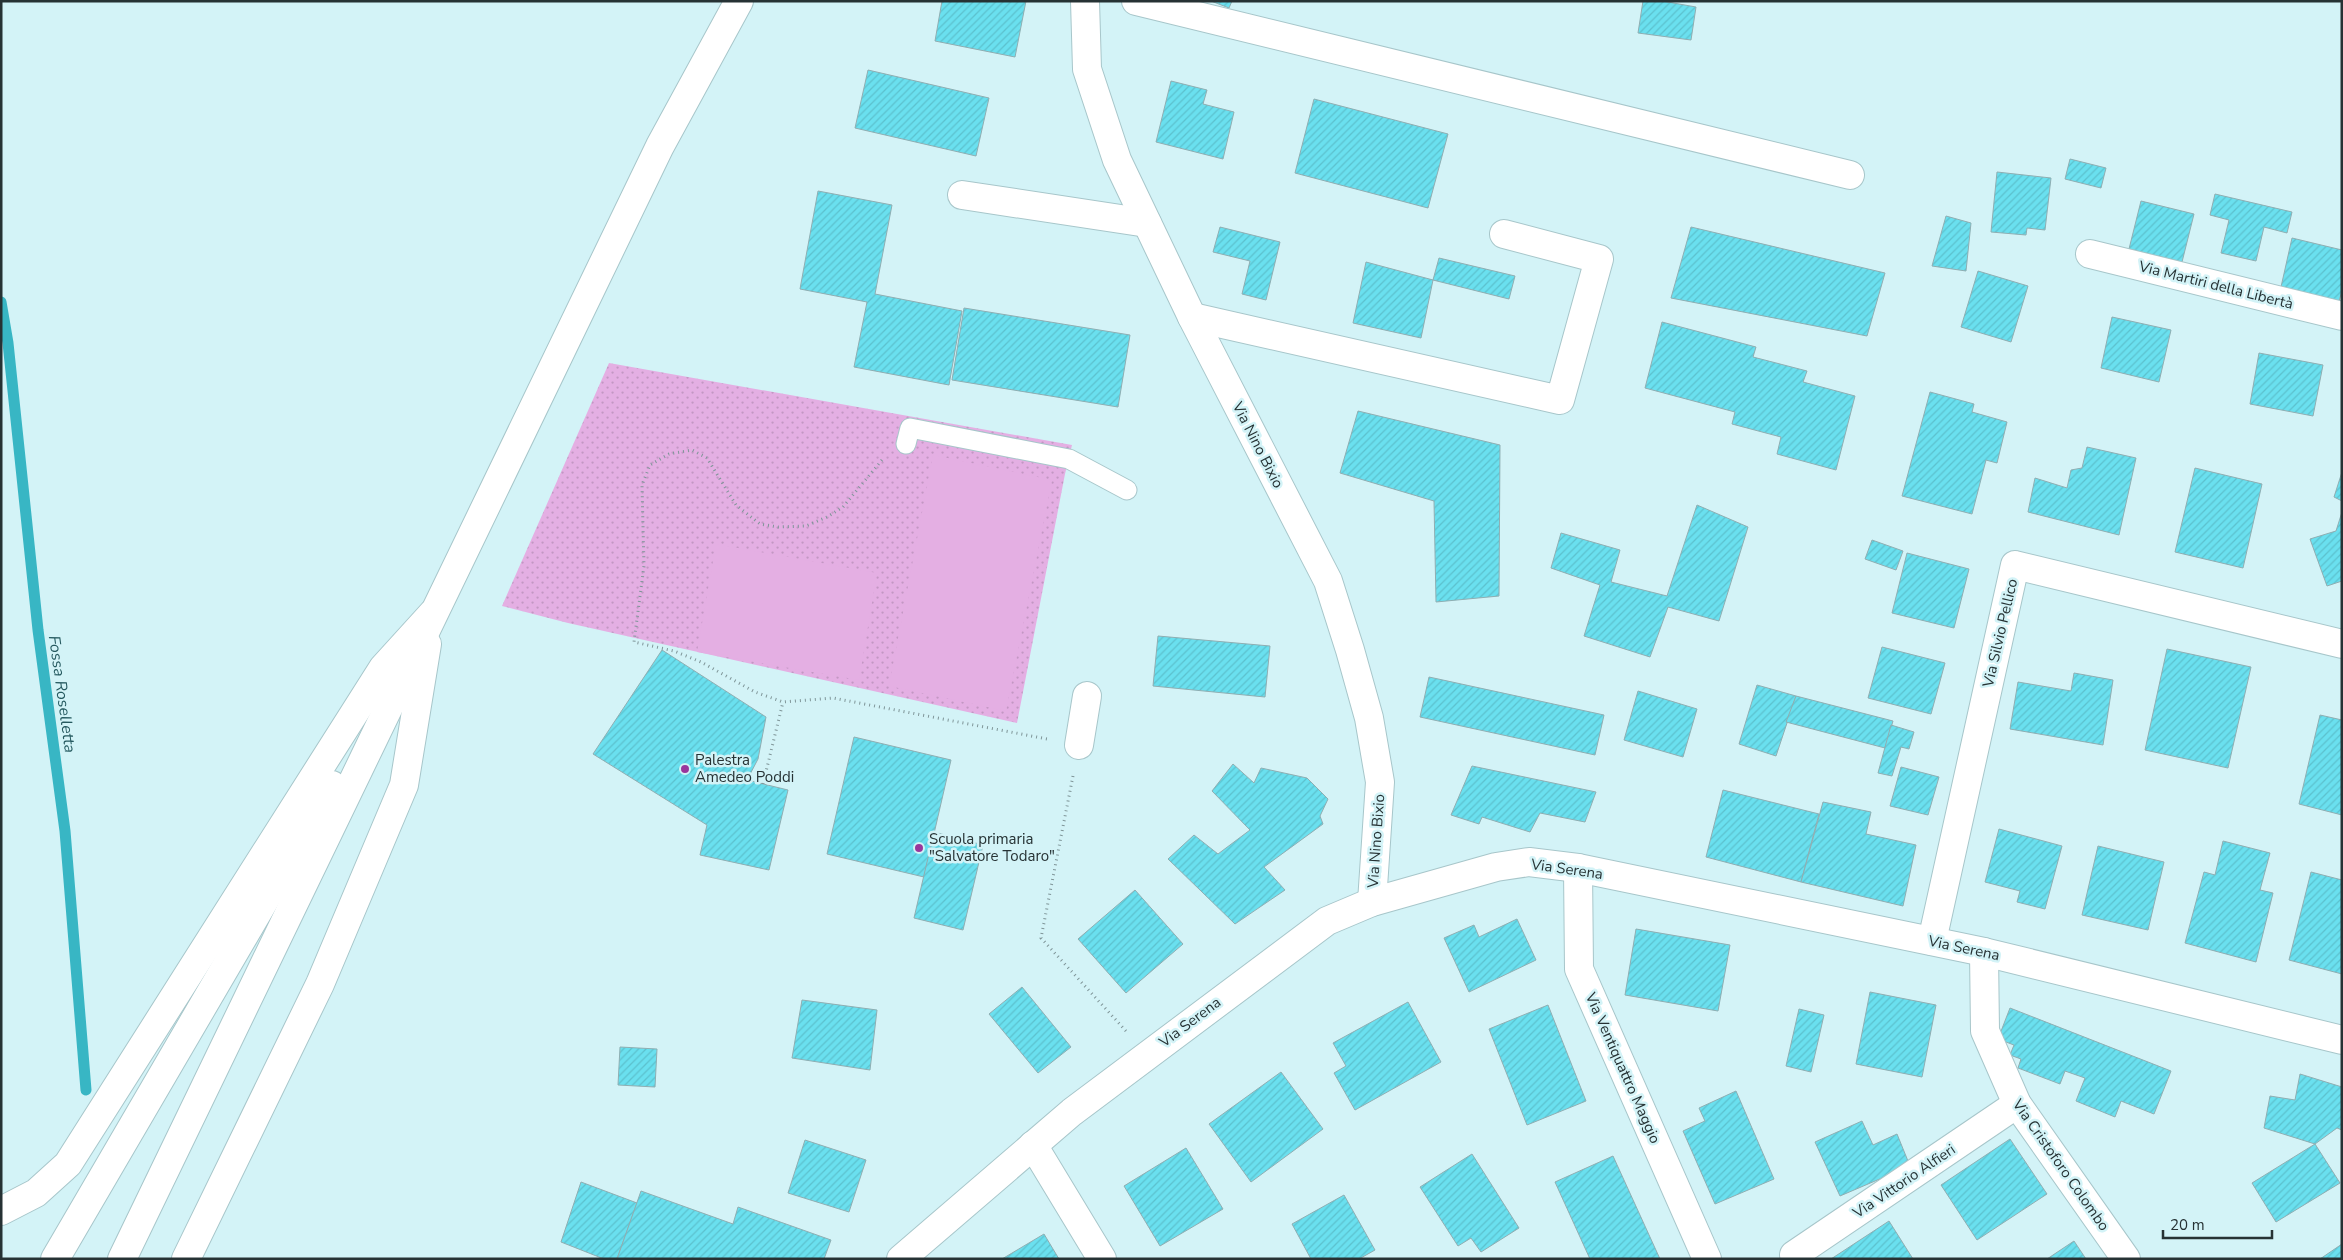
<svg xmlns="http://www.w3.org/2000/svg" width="2343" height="1260" viewBox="0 0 2343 1260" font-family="'Nunito Sans',sans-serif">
<defs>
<pattern id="park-dots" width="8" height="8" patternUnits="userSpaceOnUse" patternTransform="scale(1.25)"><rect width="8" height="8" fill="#e4afe3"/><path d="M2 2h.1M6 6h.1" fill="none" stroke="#c397c3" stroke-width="1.8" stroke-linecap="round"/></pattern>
<pattern id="building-hatch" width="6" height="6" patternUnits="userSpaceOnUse" patternTransform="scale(1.25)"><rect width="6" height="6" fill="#6ae0ef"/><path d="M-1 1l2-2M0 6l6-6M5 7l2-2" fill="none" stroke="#5cc1ce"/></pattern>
</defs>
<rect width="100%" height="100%" fill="#d3f3f7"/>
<!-- park -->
<path fill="url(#park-dots)" d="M609 363 1072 445 1065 474 1017 723 568 623 502 606Z"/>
<!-- garden -->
<g fill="#e4afe3">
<path d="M933 455 1052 480 1006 711 889 686Z"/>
<path d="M716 544 877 573 859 680 697 652Z"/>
</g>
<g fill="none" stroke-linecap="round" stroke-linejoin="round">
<!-- stream -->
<path stroke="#38b6c4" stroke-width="11" d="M1 302 8 343 38 630 65 831 86 1090"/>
</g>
<!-- building -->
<g fill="url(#building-hatch)" stroke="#8faeb2">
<path d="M942 1H1026L1015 57 935 41Z"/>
<path d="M1211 1H1232L1229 8Z"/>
<path d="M1643 1H1662L1696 7 1691 40 1638 33Z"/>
<path d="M868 70 989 98 976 156 855 128Z"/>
<path d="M1171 81 1207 90 1203 104 1234 112 1223 159 1156 142Z"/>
<path d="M1314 99 1448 134 1428 208 1295 173Z"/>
<path d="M2070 159 2106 168 2101 188 2065 179Z"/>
<path d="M1997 172 2051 178 2045 230 2027 228 2026 235 1991 232Z"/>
<path d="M818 191 892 205 875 294 962 311 949 385 854 367 867 302 800 289Z"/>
<path d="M2215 194 2292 212 2287 233 2264 227 2256 261 2221 253 2229 220 2210 215Z"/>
<path d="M2141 201 2194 214 2182 262 2129 249Z"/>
<path d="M1946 216 1971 223 1966 271 1932 266Z"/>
<path d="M1220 227 1280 242 1266 300 1242 294 1250 261 1213 252Z"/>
<path d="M1691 227 1885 273 1867 336 1671 298Z"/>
<path d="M2292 238 2342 250V291L2339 301 2281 287Z"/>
<path d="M1439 258 1515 276 1509 299 1433 280Z"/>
<path d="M1366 262 1433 280 1421 338 1353 323Z"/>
<path d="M1978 271 2028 286 2011 342 1961 327Z"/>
<path d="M964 308 1130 335 1118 407 952 380Z"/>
<path d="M2112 317 2171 330 2159 382 2101 368Z"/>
<path d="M1662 322 1756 347 1753 357 1807 371 1803 382 1855 396 1836 470 1777 454 1781 437 1732 424 1735 412 1645 388Z"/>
<path d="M2259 353 2323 365 2313 416 2250 404Z"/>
<path d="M1930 392 1974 404 1972 412 2007 422 1997 463 1986 460 1972 514 1902 496Z"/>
<path d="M1358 411 1500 445 1499 596 1436 602 1434 501 1340 473Z"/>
<path d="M2087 447 2136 458 2119 535 2028 512 2035 478 2067 488 2071 470 2082 468Z"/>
<path d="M2195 468 2262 484 2243 568 2175 552Z"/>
<path d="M2342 472V501L2334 497Z"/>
<path d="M1697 505 1748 527 1719 621 1668 607 1650 657 1584 636 1600 585 1551 568 1561 533 1620 550 1611 582 1667 596Z"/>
<path d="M2342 512V581L2327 586 2310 539 2336 531Z"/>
<path d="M1872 540 1903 551 1896 570 1865 559Z"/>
<path d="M1907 553 1969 569 1954 628 1892 613Z"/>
<path d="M1158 636 1270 646 1265 697 1153 686Z"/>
<path d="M1882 647 1945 663 1931 714 1868 698Z"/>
<path d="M2167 649 2251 667 2228 768 2145 750Z"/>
<path d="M662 650 766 717 758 759 747 780 788 790 769 870 700 855 707 825 593 754Z"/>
<path d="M2074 673 2113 680 2103 745 2010 729 2018 682 2071 691Z"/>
<path d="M1429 677 1604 715 1595 755 1420 717Z"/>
<path d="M1757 685 1796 696 1776 756 1739 744Z"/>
<path d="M1638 691 1697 709 1683 757 1624 740Z"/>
<path d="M1796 696 1893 721 1885 748 1786 722Z"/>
<path d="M2320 715 2342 720V815L2299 804Z"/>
<path d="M1891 725 1914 732 1909 749 1901 747 1892 776 1878 773Z"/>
<path d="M854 737 951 760 924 877 827 854Z"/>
<path d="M1233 764 1254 783 1261 768 1307 778 1328 799 1320 816 1323 824 1264 867 1285 890 1235 924 1168 859 1194 835 1218 854 1250 830 1212 791Z"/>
<path d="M1472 766 1596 792 1585 822 1540 813 1530 832 1482 817 1479 824 1451 815Z"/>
<path d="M1901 767 1939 777 1928 815 1890 806Z"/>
<path d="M1723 790 1819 814 1801 882 1706 857Z"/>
<path d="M1823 802 1871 812 1866 834 1916 845 1903 906 1801 882Z"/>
<path d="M1999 829 2062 846 2045 909 2017 902 2020 891 1985 882Z"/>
<path d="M934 832 983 845 963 930 914 918Z"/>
<path d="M2223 841 2270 853 2260 890 2273 893 2256 962 2185 943 2204 872 2215 875Z"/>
<path d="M2098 846 2164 862 2148 930 2082 915Z"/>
<path d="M2311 872 2342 880V974L2289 960Z"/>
<path d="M1135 890 1183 944 1126 993 1078 939Z"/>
<path d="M1517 919 1536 960 1469 992 1444 938 1474 925 1479 937Z"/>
<path d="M1636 929 1730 945 1718 1011 1625 995Z"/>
<path d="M1022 987 1071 1047 1038 1073 989 1014Z"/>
<path d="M1870 992 1936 1005 1922 1077 1856 1064Z"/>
<path d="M802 1000 877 1010 870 1070 792 1058Z"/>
<path d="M1408 1002 1441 1062 1355 1110 1334 1073 1346 1066 1333 1043Z"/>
<path d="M1548 1005 1586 1101 1527 1125 1489 1029Z"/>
<path d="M2010 1008 2171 1071 2154 1114 2121 1101 2115 1117 2076 1101 2085 1078 2065 1071 2060 1084 2018 1068 2021 1059 2010 1055 2014 1045 1998 1039Z"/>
<path d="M1799 1009 1824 1015 1811 1072 1786 1066Z"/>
<path d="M620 1047 657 1049 655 1087 618 1085Z"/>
<path d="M1281 1072 1323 1129 1251 1182 1209 1124Z"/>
<path d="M2300 1074 2342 1087V1130L2337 1128 2315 1144 2264 1128 2270 1096 2295 1100Z"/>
<path d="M1736 1091 1774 1179 1715 1204 1683 1131 1705 1121 1699 1108Z"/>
<path d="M1862 1121 1873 1145 1897 1134 1910 1166 1840 1196 1815 1142Z"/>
<path d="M2010 1139 2047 1194 1977 1240 1941 1185Z"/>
<path d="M805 1140 866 1160 849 1212 788 1193Z"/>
<path d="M2315 1144 2340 1183 2276 1222 2252 1183Z"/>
<path d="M1186 1148 1223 1209 1160 1246 1124 1186Z"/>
<path d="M1472 1154 1519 1228 1481 1252 1471 1238 1458 1246 1420 1187Z"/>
<path d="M1613 1156 1660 1259H1590L1555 1182Z"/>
<path d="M581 1182 637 1203 617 1259H604L561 1242Z"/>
<path d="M641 1191 733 1224 738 1207 831 1240 824 1259H617Z"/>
<path d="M1344 1195 1375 1250 1359 1259H1311L1292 1224Z"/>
<path d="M1889 1221 1913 1259H1831Z"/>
<path d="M1044 1234 1059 1259H1002Z"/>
<path d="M2074 1241 2086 1259H2047Z"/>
<path d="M2342 1244V1259H2320Z"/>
</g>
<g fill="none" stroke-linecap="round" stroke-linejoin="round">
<defs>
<path id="service" d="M906 444 910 428 1069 459 1127 490"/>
<path id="pedestrian" d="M1079 745 1087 696"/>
<g id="minor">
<path d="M1085 1 1087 69 1117 160 1192 317 1328 581 1350 650 1369 718 1380 782 1372 902"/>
<path d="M1136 1 1850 175"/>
<path d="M962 195 1147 223"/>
<path d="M2090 254 2342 316"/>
<path d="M1192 317 1560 400 1599 259 1504 234"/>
<path d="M1578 868 1579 969 1707 1259"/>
<path d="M1932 941 2015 565 2342 644"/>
<path d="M1984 952 1985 1031 2017 1104 2126 1259"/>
<path d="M1033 1145 1102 1259"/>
<path d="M1796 1259 1794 1255 2017 1104"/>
</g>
<path id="tertiary" d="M901 1259 1072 1112 1327 921 1372 902 1496 867 1529 862 1578 868 1984 952 2342 1040"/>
<g id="trunk">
<path d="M55 1259 332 785"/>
<path d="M122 1259 660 146 739 1"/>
<path d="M186 1259 320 984 404 785 427 644"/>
</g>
<path id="motorway" d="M1 1211 36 1193 68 1164 383 668 433 613"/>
</defs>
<!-- service casing -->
<use href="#service" stroke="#a7c6ca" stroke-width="21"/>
<!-- pedestrian casing -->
<use href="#pedestrian" stroke="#a7c6ca" stroke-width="30"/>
<!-- minor casing -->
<use href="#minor" stroke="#a7c6ca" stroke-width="30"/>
<!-- tertiary casing -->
<use href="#tertiary" stroke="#a7c6ca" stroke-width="30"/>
<!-- trunk casing -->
<use href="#trunk" stroke="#a7c6ca" stroke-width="30"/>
<!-- motorway casing -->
<use href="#motorway" stroke="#a7c6ca" stroke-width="30"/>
<!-- path -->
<g stroke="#7f9598" stroke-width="3" stroke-dasharray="1 4" stroke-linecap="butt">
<path d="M882 460 843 507 827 517 806 526 778 527 760 524 736 505 707 458 692 450 669 454 650 465 642 485 644 566 634 642 674 651 701 662 755 692 783 702 833 698 1047 739"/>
<path d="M1073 776 1041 938 1126 1031"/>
<path d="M763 784 783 702"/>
</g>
<!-- service -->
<use href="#service" stroke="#fff" stroke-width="19"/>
<!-- pedestrian -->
<use href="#pedestrian" stroke="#fff" stroke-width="28"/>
<!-- minor -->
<use href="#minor" stroke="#fff" stroke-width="28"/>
<!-- tertiary -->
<use href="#tertiary" stroke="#fff" stroke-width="28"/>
<!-- trunk -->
<use href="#trunk" stroke="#fff" stroke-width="28"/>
<!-- motorway -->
<use href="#motorway" stroke="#fff" stroke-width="28"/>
</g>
<!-- markers -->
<g fill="#99369c" stroke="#d3f3f7" stroke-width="2">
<circle cx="685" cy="769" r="5"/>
<circle cx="919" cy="848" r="5"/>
</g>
<g text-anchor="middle" stroke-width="5" stroke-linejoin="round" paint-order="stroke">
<!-- street labels -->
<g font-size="15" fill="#263234" stroke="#d3f3f7">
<text transform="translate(2216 285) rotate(14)" y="5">Via Martiri della Libertà</text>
<text transform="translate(1258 445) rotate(63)" y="5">Via Nino Bixio</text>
<text transform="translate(2000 633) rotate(-77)" y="5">Via Silvio Pellico</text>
<text transform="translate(1376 841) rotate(-86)" y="5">Via Nino Bixio</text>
<text transform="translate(1567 869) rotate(8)" y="5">Via Serena</text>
<text transform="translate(1964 948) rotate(12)" y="5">Via Serena</text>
<text transform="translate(1190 1022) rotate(-37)" y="5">Via Serena</text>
<text transform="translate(1623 1068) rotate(66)" y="5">Via Ventiquattro Maggio</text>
<text transform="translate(2061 1165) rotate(55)" y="5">Via Cristoforo Colombo</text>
<text transform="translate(1904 1181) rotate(-34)" y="5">Via Vittorio Alfieri</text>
</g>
<!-- poi labels -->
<g font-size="15" fill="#263234" stroke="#d3f3f7" text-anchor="start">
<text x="695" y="765">Palestra<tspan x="695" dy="17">Amedeo Poddi</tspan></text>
<text x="929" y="844">Scuola primaria<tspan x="929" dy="17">"Salvatore Todaro"</tspan></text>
</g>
<!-- water labels -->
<g font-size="16" font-style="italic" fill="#265a60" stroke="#d3f3f7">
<text transform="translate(63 694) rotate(82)" y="6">Fossa Roselletta</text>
</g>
</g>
<!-- border -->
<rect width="2343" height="1260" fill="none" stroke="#263234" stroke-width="5"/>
<!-- scale -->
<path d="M2163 1230v8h109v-8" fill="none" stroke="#263234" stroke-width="2.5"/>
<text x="2170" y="1230" font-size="15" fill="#263234" stroke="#d3f3f7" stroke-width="4" paint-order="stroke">20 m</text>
</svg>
